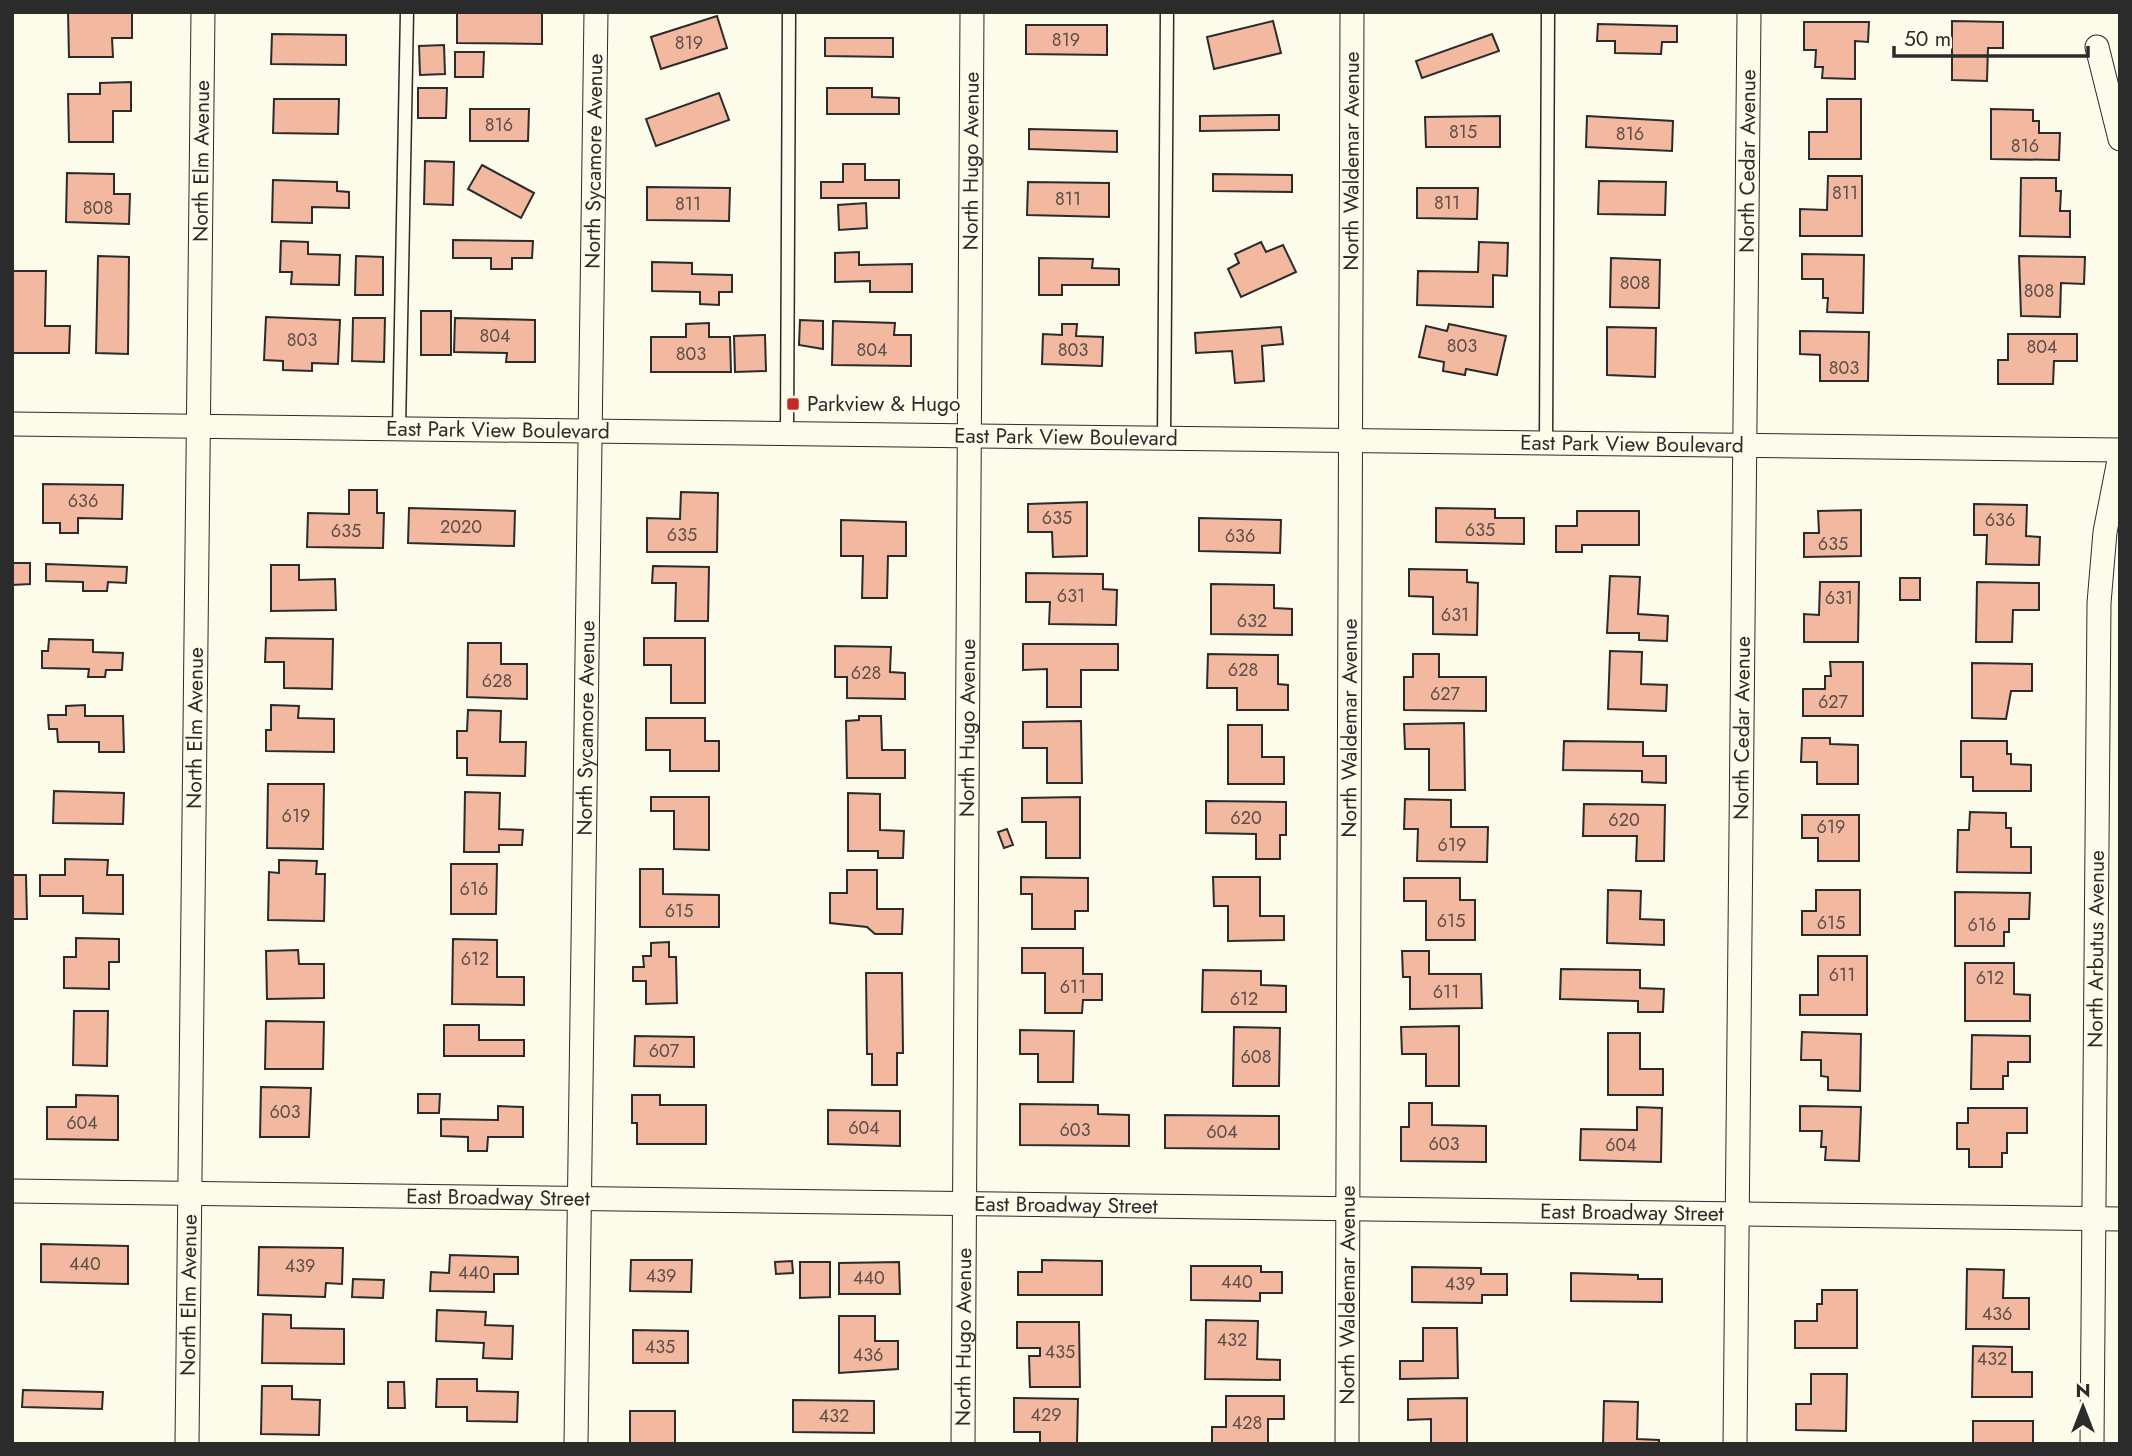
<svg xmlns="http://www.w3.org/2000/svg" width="2132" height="1456" viewBox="0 0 2132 1456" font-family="Jost,sans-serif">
<rect width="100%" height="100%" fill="#fdfbea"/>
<!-- building -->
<g fill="#f2b8a0" stroke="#2b2b2b" stroke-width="2">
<path d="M68 12H132V38H112L113 57H69Z"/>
<path d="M457 12H542V44L457 43Z"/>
<path d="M717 16 727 48 661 69 651 37Z"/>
<path d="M1273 21 1281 53 1214 69 1207 37Z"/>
<path d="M1952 21 2003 22V48H1988L1987 81 1952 80Z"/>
<path d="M1804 22H1869L1868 42 1855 41V79L1822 78 1823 67H1815L1816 50H1804Z"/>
<path d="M1598 24 1677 26V42H1662L1661 54 1615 53V41H1597Z"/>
<path d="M1026 25H1107V55L1026 54Z"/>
<path d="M272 34 346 35V65L271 64Z"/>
<path d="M1492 34 1499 51 1422 78 1416 61Z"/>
<path d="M825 38H893V57L825 56Z"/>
<path d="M444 45 445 74 420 75 419 46Z"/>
<path d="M455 52H484L483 77H455Z"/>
<path d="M131 82V111H113V142H69L68 94H100V83Z"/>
<path d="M418 88H447L446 118H418Z"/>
<path d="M827 88H872V97L899 98V114H827Z"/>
<path d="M719 93 729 120 656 146 646 119Z"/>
<path d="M274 99H339L338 134 273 133Z"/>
<path d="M1827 99H1861V159H1809V132H1827Z"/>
<path d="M470 109H529L528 141H470Z"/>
<path d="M1991 109 2033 110V121H2039V133H2060L2059 160 1991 159Z"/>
<path d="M1279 115V130L1200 131V116Z"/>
<path d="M1500 116V147H1426L1425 117Z"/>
<path d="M1587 116 1673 121 1672 151 1586 147Z"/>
<path d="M1029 129 1117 131V152L1029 149Z"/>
<path d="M425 161 454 162 453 205 424 204Z"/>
<path d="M843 164H865V180H899V198H821V182H843Z"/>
<path d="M482 165 534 193 521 218 468 189Z"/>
<path d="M67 173 114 174V194H130L129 224 66 222Z"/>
<path d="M1213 174 1292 175V192L1213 191Z"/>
<path d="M1828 176H1862V236H1800V209L1827 210Z"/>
<path d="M2021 178H2056V191H2061L2060 211H2070V237L2020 236Z"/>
<path d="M273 180 337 182V191L349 192V208L312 207V223L272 222Z"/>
<path d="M1599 181 1666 182 1665 215 1598 214Z"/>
<path d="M1028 182 1109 183V217L1027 215Z"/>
<path d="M647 187 730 188 729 221 647 220Z"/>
<path d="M1417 188H1478L1477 219 1417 218Z"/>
<path d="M866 203 867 228 839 230 838 205Z"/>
<path d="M453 240 533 241 532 258H512V269H491V258H453Z"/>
<path d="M281 241 308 242V254L340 255 339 285 291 284 292 272H280Z"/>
<path d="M1261 242 1266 252 1283 245 1296 272 1241 297 1228 269 1239 263 1235 254Z"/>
<path d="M1479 242 1508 243 1507 276 1493 275V307L1417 305 1418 271 1478 272Z"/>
<path d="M859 252V265L912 264V292H870V281L835 282V253Z"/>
<path d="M1802 254 1864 255 1863 313 1827 312 1828 298H1823V279H1802Z"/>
<path d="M98 256 129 257 128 354 96 353Z"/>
<path d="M356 256 383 257V295H355Z"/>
<path d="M2019 256 2085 257 2084 284 2061 283 2060 317 2021 316Z"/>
<path d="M1039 258 1093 259 1092 268 1119 269V285H1062V295H1039Z"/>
<path d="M1611 258 1660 260 1659 308 1610 307Z"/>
<path d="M652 262 692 263V274L732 275V292H719V305L700 304V292L652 291Z"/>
<path d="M13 271H46L45 326H70L69 353H12Z"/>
<rect x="421" y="311" width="30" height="44"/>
<path d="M266 317 340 320 338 364 312 363V371L283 370V361L264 360Z"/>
<path d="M353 318H385L384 362 352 361Z"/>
<path d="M455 318 535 320V362H506L507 353 454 352Z"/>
<path d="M800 320 823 321V349L799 345Z"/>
<path d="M833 321 895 323 894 335H911V366L832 365Z"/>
<path d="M709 323V337H730L731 372H651V337H686V324Z"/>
<path d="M1062 324H1077L1076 336 1103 337 1102 366 1042 364 1043 334 1062 335Z"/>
<path d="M1449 324 1506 336 1497 375 1466 369 1465 375 1443 371 1444 362 1419 357 1426 326 1447 331Z"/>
<path d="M1281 327 1283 344 1262 346 1264 381 1235 383 1232 351 1196 353 1195 333Z"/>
<path d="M1607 327 1656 328 1655 377 1607 375Z"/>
<path d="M1800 331 1869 332 1868 381H1820V355L1800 354Z"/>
<path d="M2008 334H2077V361H2054L2053 384H1998V360H2008Z"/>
<path d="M765 335 766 371 735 372 734 336Z"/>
<path d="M43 484 123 485 122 519 78 518V533H60V523H43Z"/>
<path d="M349 490H377V513H384L383 548 307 547 308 513 349 514Z"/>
<path d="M681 492 718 493 717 552H647V518L680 519Z"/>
<path d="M1087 502V556L1053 557 1052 532H1028V504Z"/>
<path d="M1974 504 2027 505 2026 536 2040 537 2039 565 1986 564 1987 535H1974Z"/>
<path d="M409 508 515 511 514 546 408 543Z"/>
<path d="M1436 508 1495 509V518H1524V544L1436 542Z"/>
<path d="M1861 510V556L1804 557V533H1819L1818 511Z"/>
<path d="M1577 511H1639V545H1582V552H1556V526H1577Z"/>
<path d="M1199 518 1281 520 1280 553 1199 551Z"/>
<path d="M841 520 906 522V556H888L887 598H862L863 556H841Z"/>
<path d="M12 563H30V584L12 585Z"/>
<path d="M46 564 127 567 126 583 108 582 107 591H83V582L46 581Z"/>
<path d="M271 565H299V580L335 579 336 610 271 611Z"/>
<path d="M653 566 709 567 708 621H675L676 583H652Z"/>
<path d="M1409 569 1467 570V582L1478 583 1477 635 1433 634V597L1409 596Z"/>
<path d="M1026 573 1103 574V589L1117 590 1116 625 1049 624 1050 602H1026Z"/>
<path d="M1610 576 1640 577 1638 614 1668 616 1667 641 1639 640V633H1607Z"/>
<rect x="1900" y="578" width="20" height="22"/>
<path d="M1820 582H1859L1858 642H1804V614L1819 615Z"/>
<path d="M1977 582 2039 583V610H2013L2012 642H1976Z"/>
<path d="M1211 584 1274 585V608L1292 609V635L1211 634Z"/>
<path d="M266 638 333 639 332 689 284 688V662H265Z"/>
<path d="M644 638H705V703H671V665H644Z"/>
<path d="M49 639 93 640V652L123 653 122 670H106L105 677H88L89 669 42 668V651H48Z"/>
<path d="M468 643H501V664H527V699L467 697Z"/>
<path d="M1023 644H1118V670H1081V707H1047V669L1023 670Z"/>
<path d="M835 646 891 647 890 672 905 673V699L847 698V677H835Z"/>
<path d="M1610 651 1642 652 1641 684 1667 685 1666 711 1608 709Z"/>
<path d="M1208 654 1278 655V684L1288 685V710H1237V688H1207Z"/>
<path d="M1413 654H1439V677H1486V711L1404 710V677H1413Z"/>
<path d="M1830 662H1863V716H1803V689H1825V676H1831Z"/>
<path d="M1972 663 2032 664V691H2011L2006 719 1972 718Z"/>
<path d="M85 705V716H123L124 752H99V742H58L57 729H49L48 715H66V706Z"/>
<path d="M271 705 299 706 298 718 334 719V752L266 751V730H271Z"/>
<path d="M468 710 501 711 500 742H526L525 776 467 775V758H457V731H467Z"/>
<path d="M859 716H881L882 750H905V778H847L846 721 859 720Z"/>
<path d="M646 718H705V741H719V771H670V750H646Z"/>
<path d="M1081 721 1082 783H1047V748H1023V722Z"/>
<path d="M1464 723 1465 790H1429V749H1405L1404 724Z"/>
<path d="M1228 725H1262V757H1284V784H1228Z"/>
<path d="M1802 738H1830V744L1858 745V784H1817V762H1801Z"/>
<path d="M1564 741 1643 742V756H1666V783L1642 782V771L1563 770Z"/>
<path d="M1961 741H2007V754H2011V764L2031 765V791H1973V777H1961Z"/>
<path d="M268 784H324L323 849 267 848Z"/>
<path d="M54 791 124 793 123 824 53 823Z"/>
<path d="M465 792 500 793 499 829 523 830 522 845H499V852H464Z"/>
<path d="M848 793 880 794V830L904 831 903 858H878V851H848Z"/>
<path d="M651 797H709V850L674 849V811H651Z"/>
<path d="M1080 797V858H1046V822H1022V798Z"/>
<path d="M1405 799 1451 800V827H1488L1487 862 1417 861 1418 829H1404Z"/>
<path d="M1206 801 1286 802V835H1280V859H1256V834L1206 833Z"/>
<path d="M1584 804 1665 805 1664 861H1636L1637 836H1583Z"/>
<path d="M1970 812 2006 813V828H2011V847H2031V873L1957 872 1958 830H1969Z"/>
<path d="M1802 815H1859V861H1818V838H1802Z"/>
<path d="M1007 829 1013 845 1004 848 998 832Z"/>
<path d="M65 859 108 860 107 875H123V914L83 913V896H40V875H65Z"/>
<path d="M279 860 317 861 316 874H325L324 921 268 920 269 872 279 873Z"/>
<path d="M451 864H497L496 914H451Z"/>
<path d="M640 869H663V894L719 895V927H640Z"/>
<path d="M847 870H877V909H903L902 934H875L867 927 830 923V893H847Z"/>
<path d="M12 875H26L27 919H12Z"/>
<path d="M1021 877 1088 878V911H1075V929H1032V894H1021Z"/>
<path d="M1213 877H1260V916H1284V940L1228 941V906H1214Z"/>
<path d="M1404 878H1460V900H1475V940H1426V901H1404Z"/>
<path d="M1608 890 1641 891 1640 919 1664 920V945L1607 943Z"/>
<path d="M1816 890H1860V935H1802V911H1816Z"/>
<path d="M1955 892 2030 893 2029 919H2009V932H2004V946H1955Z"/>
<path d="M76 938 119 939V962H109V989L64 988V957H76Z"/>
<path d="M453 939 497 940V977H524V1005L452 1004Z"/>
<path d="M669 942V957H676L677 1003 646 1004V981H633V967H644L643 956H651V943Z"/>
<path d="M1022 948H1083V974H1102V1000H1083L1082 1013H1045V973H1022Z"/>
<path d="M298 950 299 964H324V998L267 999 266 951Z"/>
<path d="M1402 951H1429V974H1481L1482 1008 1410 1009V977H1403Z"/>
<path d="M1818 956H1867V1015H1800V995H1818Z"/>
<path d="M1965 963H2014V994L2030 995V1021H1965Z"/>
<path d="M1561 969 1640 970V988L1664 989 1663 1012H1638V1001L1560 999Z"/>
<path d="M1203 970 1261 971V985L1286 986V1012H1202Z"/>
<path d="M866 973H902L903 1053H897V1085H872V1054H867Z"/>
<path d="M74 1011H108L107 1066 73 1065Z"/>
<path d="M266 1021 324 1022 323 1069H265Z"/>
<path d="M444 1025H479V1040H524V1056H444Z"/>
<path d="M1459 1026V1086H1426V1054H1402L1401 1027Z"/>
<path d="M1234 1027 1280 1028 1279 1086H1233Z"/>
<path d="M1020 1030 1074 1031 1073 1082H1038V1054H1020Z"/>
<path d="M1802 1032 1861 1034 1860 1091 1828 1090V1077L1821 1076V1060H1801Z"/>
<path d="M1608 1033H1640V1069H1663V1095H1608Z"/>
<path d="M1972 1035 2030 1036V1062H2008V1076H2003V1089H1971Z"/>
<path d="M635 1036 694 1037V1067L634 1066Z"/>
<path d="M261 1087 311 1088 309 1137H260Z"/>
<path d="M418 1094H440L439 1113H418Z"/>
<path d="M76 1095 118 1096V1140L47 1139V1107H76Z"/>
<path d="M632 1095H660V1105H706V1144H637V1123H632Z"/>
<path d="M1409 1103H1432V1125L1486 1126V1162L1401 1161V1127H1409Z"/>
<path d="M1020 1104 1098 1105V1114L1129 1115V1146L1020 1145Z"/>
<path d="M498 1106 523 1107V1137H488L487 1151H468V1137L441 1136V1119L498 1120Z"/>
<path d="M1800 1106 1861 1107 1859 1161 1825 1160 1826 1147H1821L1822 1131H1800Z"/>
<path d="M1637 1107 1662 1108 1661 1162 1580 1160 1581 1129 1637 1130Z"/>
<path d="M1968 1108H2027V1133H2007V1153H2002V1167H1969V1149H1957V1123H1968Z"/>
<path d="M828 1110 900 1111V1146L828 1144Z"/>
<path d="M1165 1115 1279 1116V1149L1165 1148Z"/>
<path d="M41 1244 128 1246V1284L41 1282Z"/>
<path d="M259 1247 343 1248 342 1284 326 1283 325 1297 258 1295Z"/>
<path d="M450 1255 518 1257V1274H494V1292L430 1291 431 1272 449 1273Z"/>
<path d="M631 1260H692L691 1292 630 1291Z"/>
<path d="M1042 1260 1102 1261V1295H1018V1272H1042Z"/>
<path d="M792 1261 793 1273 776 1274 775 1262Z"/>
<path d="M800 1262H830V1297L800 1298Z"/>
<path d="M899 1262 900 1294H839V1263Z"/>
<path d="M1191 1266H1261V1272H1282V1293H1260V1301L1191 1300Z"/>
<path d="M1412 1267 1481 1268V1274H1507V1295H1482V1303L1412 1302Z"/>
<path d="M1967 1269 2004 1270 2003 1298H2029V1329H1966Z"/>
<path d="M1571 1273 1638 1275V1279H1662V1302L1571 1301Z"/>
<path d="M353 1279 384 1280 383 1298 352 1297Z"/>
<path d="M1822 1290H1857V1348H1795V1321H1817V1304H1822Z"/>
<path d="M437 1310 486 1312 485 1325 513 1326 512 1359 483 1358 484 1343 436 1341Z"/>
<path d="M263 1314 291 1315V1328L344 1329V1364L262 1363Z"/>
<path d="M839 1316H875V1341H898V1369L839 1373Z"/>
<path d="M1206 1320 1258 1321 1257 1359 1280 1360V1380L1205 1379Z"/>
<path d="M1017 1322H1079L1080 1387H1030L1029 1356H1040V1348H1017Z"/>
<path d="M1423 1328H1457L1458 1378 1400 1379V1361H1423Z"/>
<path d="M633 1330 688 1331V1363H633Z"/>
<path d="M1973 1346 2012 1347V1372H2032V1397H1972Z"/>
<path d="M1811 1374H1847L1846 1431 1796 1430V1404H1811Z"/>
<path d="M437 1379H477V1391L518 1392 517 1422 467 1421V1407H436Z"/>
<path d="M388 1382H404L405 1408H388Z"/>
<path d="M262 1386H292V1399L320 1400 319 1435 261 1434Z"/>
<path d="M23 1390 103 1392 102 1409 22 1407Z"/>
<path d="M1226 1396H1284V1419H1268V1443L1212 1444V1427H1226Z"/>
<path d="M1014 1398 1078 1399 1077 1444H1040V1432H1014Z"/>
<path d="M1467 1398V1444H1431V1419L1408 1420V1399Z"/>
<path d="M793 1400 874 1401V1433L793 1432Z"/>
<path d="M1604 1401 1638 1402 1637 1439 1659 1440V1444H1603Z"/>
<rect x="630" y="1411" width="45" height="33"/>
<rect x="1973" y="1421" width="60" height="23"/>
</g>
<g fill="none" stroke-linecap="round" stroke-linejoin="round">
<defs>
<g id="service">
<path d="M399 429 407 12"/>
<path d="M787 434 789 12"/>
<path d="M1164 439 1167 12"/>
<path d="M1546 444 1548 12"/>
</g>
<g id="minor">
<path d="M2097 47 2120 139"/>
<path id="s1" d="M12 424 2120 450"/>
<path id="s2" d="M12 1191 2120 1219"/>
<path id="s3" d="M187 1444 203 12"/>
<path id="s4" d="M576 1444 596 12"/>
<path id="s5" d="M963 1444 972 12"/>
<path id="s6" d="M1347 1444 1352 12"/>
<path id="s7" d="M1735 1444 1749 12"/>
<path id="s8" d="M2092 1444 2099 603 2105 532 2120 455"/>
</g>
</defs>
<!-- service casing -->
<use href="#service" stroke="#2b2b2b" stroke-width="15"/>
<!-- minor casing -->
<use href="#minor" stroke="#2b2b2b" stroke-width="25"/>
<!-- service -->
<use href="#service" stroke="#fdfbea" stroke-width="12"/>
<!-- minor -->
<use href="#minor" stroke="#fdfbea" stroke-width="23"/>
</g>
<!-- markers -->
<rect fill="#c62828" stroke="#fdfbea" stroke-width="2.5" x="786" y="397" width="14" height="14" rx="3.5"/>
<g text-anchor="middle" stroke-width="5" stroke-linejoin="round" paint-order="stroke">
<!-- number labels -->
<g font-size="18" fill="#5d4e48">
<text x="1066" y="46">819</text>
<text x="689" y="49">819</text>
<text x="499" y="131">816</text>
<text x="1463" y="138">815</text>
<text x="1630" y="140">816</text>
<text x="2025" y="152">816</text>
<text x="1845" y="199">811</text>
<text x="1068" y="205">811</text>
<text x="1447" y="209">811</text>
<text x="688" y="210">811</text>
<text x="98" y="214">808</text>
<text x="1635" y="289">808</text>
<text x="2039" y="297">808</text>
<text x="495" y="342">804</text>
<text x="302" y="346">803</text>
<text x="1462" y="352">803</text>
<text x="2042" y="353">804</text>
<text x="872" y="356">804</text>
<text x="1073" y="356">803</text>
<text x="691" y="360">803</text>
<text x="1844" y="374">803</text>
<text x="83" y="507">636</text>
<text x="1057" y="524">635</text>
<text x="2000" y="526">636</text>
<text x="461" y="533">2020</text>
<text x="1480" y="536">635</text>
<text x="346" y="537">635</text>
<text x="682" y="541">635</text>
<text x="1240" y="542">636</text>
<text x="1833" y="550">635</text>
<text x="1071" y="602">631</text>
<text x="1839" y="604">631</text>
<text x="1455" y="621">631</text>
<text x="1252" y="627">632</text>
<text x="1243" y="676">628</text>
<text x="866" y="679">628</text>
<text x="497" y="687">628</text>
<text x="1445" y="700">627</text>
<text x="1833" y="708">627</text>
<text x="296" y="822">619</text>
<text x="1246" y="824">620</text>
<text x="1624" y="826">620</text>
<text x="1831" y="833">619</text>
<text x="1452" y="851">619</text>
<text x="474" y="895">616</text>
<text x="679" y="917">615</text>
<text x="1451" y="927">615</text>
<text x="1831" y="929">615</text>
<text x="1982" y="931">616</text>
<text x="475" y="965">612</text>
<text x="1842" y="981">611</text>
<text x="1990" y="984">612</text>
<text x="1073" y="993">611</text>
<text x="1446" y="998">611</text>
<text x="1244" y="1005">612</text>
<text x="664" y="1057">607</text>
<text x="1256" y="1063">608</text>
<text x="285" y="1118">603</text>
<text x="82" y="1129">604</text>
<text x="864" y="1134">604</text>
<text x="1075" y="1136">603</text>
<text x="1222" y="1138">604</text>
<text x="1444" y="1150">603</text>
<text x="1621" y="1151">604</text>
<text x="85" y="1270">440</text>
<text x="300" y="1272">439</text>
<text x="474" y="1279">440</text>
<text x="661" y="1282">439</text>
<text x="869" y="1284">440</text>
<text x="1237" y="1288">440</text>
<text x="1460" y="1290">439</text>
<text x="1997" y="1320">436</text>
<text x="1232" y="1346">432</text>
<text x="660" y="1353">435</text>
<text x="1060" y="1358">435</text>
<text x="868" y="1361">436</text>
<text x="1992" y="1365">432</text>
<text x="1046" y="1421">429</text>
<text x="834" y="1422">432</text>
<text x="1247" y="1429">428</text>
</g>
<!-- street labels -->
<g font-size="21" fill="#2b2b2b" stroke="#fdfbea">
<text dy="7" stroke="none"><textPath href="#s3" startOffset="1283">North Elm Avenue</textPath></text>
<text dy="7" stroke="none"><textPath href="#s4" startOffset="1283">North Sycamore Avenue</textPath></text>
<text dy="7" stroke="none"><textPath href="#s5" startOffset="1283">North Hugo Avenue</textPath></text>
<text dy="7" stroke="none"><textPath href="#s6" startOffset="1283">North Waldemar Avenue</textPath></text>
<text dy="7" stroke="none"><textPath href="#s7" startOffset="1283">North Cedar Avenue</textPath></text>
<text dy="7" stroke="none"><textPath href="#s1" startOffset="486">East Park View Boulevard</textPath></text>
<text dy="7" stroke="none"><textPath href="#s1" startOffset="1054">East Park View Boulevard</textPath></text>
<text dy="7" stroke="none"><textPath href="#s1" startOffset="1620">East Park View Boulevard</textPath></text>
<text dy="7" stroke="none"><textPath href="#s3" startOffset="716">North Elm Avenue</textPath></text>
<text dy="7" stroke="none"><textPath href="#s4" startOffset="716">North Sycamore Avenue</textPath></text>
<text dy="7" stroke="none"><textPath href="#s5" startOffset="716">North Hugo Avenue</textPath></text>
<text dy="7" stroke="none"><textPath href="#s6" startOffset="716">North Waldemar Avenue</textPath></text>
<text dy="7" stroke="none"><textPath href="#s7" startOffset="716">North Cedar Avenue</textPath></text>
<text dy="7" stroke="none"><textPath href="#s8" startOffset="495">North Arbutus Avenue</textPath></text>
<text dy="7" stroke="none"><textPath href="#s2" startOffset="486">East Broadway Street</textPath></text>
<text dy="7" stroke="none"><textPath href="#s2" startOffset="1054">East Broadway Street</textPath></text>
<text dy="7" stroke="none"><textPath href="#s2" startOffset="1620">East Broadway Street</textPath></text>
<text dy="7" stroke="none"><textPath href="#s3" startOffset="149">North Elm Avenue</textPath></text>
<text dy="7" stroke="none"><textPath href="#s6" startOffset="149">North Waldemar Avenue</textPath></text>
<text dy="7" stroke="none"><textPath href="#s5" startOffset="107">North Hugo Avenue</textPath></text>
</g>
<!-- poi labels -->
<g font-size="21" fill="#2b2b2b" stroke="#fdfbea" text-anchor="start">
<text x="807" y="411">Parkview &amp; Hugo</text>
</g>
</g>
<!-- border -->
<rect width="2132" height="1456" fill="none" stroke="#2b2b2b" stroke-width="28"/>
<!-- north arrow -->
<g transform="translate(2083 1407)" stroke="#fdfbea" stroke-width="5" paint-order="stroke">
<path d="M0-5L12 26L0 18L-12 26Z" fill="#2b2b2b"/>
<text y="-10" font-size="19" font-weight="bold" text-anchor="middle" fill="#2b2b2b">N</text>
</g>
<!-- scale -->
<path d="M1894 46v10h194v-10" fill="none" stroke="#2b2b2b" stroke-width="3.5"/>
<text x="1904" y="46" font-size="21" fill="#2b2b2b" stroke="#fdfbea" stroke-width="5" paint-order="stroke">50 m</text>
</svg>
